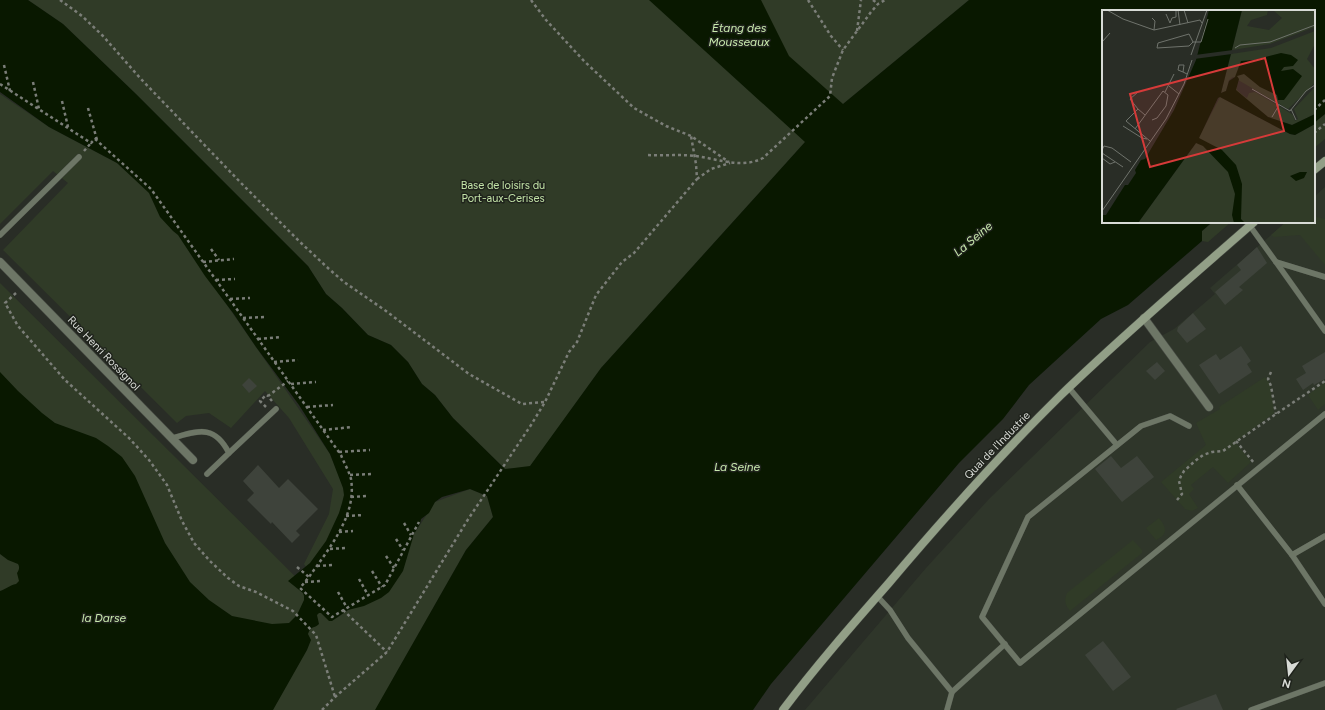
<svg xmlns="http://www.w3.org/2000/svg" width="1325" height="710" viewBox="0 0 1325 710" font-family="Figtree,sans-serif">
<rect width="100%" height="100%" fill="#292d26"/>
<!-- built -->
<path fill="#2f362a" d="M1325 187V710H805L926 568 989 499 1150 342 1174 329 1215 294 1210 288 1286 222H1314V197Z"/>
<!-- green -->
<g fill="#303b27">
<path d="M28 0H969L843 104 805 142 601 368 530 467 505 469 453 418 435 395 422 384 408 362 391 345 368 335 342 308 326 294 308 266 136 94 63 24Z"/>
<path d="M0 94 49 127 117 163 148 191 330 454 347 496 335 531 309 571 304 564 329 514 333 489 289 418 265 391 231 428 209 413 186 416 177 423 3 250 68 183 53 171 0 224Z"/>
<path d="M1325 114V139L1314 148V123Z"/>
<path d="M1314 216 1325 219V265L1300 235 1274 237 1271 235 1286 222H1314Z"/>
<path d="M1213 222H1231L1208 242 1202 241V231Z"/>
<path d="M0 283 337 618 348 610 414 534 435 502 470 489 487 496 493 517 466 550 395 675 378 710H0Z"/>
<path d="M1265 377 1270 384 1274 413 1235 442 1251 462 1228 483 1213 467 1191 485 1194 489 1189 494 1198 508 1192 511 1185 509 1161 482 1206 445 1196 423 1220 409 1219 407Z"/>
<path d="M1325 382V404L1318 410 1308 395Z"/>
<path d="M1159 518C1166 527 1169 534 1156 540L1146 528Z"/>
<path d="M1133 540 1142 550V553L1070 611C1065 605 1064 600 1067 593Z"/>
</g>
<!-- water -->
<path fill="#091800" d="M0 0H28L63 24 136 94 308 266 326 294 342 308 368 335 391 345 408 362 422 384 435 395 453 418 505 469 530 466 601 368 805 142 649 0H761L789 56 843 104 969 0H1325V114L1314 123V11H1103V222H1208L1210 224 1202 231V241L1128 305 1101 319 1029 385 1003 419 959 463 771 684 753 710H375L466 550 493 517 487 496 470 489 442 497 435 502 429 513 421 519 420 524 414 534 403 571 389 592 381 598 364 606 348 610 332 621H329L321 613H319L317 615 319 624C314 629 311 625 308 634L311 640 307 650 273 710H0V591C6 589 10 585 16 584L19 581 17 573C19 570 20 567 18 564L8 560 0 554V372L18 391 42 413 55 423 96 438 108 446 122 457 135 476 165 543 190 582 209 600 232 616 272 624 289 623 297 615 304 600V596L303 593 288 581 310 563 326 541 339 513 342 503 344 495 343 488 330 454 299 405 256 347 233 313 205 276 178 235 173 231 160 217 149 193 117 163 49 127 0 92Z"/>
<!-- building -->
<g fill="#3e433b">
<path d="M1257 247 1267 263 1239 287 1243 290 1225 305 1215 292 1241 270 1237 265Z"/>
<path d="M1193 313 1206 329 1187 343 1177 331 1178 327Z"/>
<path d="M1241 346 1251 361 1247 364 1252 372 1219 394 1199 365 1216 354 1220 360Z"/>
<path d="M1325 352V379L1314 385 1313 383 1303 390 1296 379 1306 373 1302 366Z"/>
<path d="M1157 362 1165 371 1155 380 1146 371Z"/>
<path d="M249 378 257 386 249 393 242 385Z"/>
<path d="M1111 456 1121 468 1137 456 1154 477 1122 502 1095 469Z"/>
<path d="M258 465 279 488 288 479 318 509 296 531 300 535 292 543 272 522 271 524 247 500 254 493 243 481Z"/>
<path d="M1103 641 1131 677 1113 691 1085 655Z"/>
<path d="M1216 694 1223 710H1177L1176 709Z"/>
</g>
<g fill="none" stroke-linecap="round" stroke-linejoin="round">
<defs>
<g id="service">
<path d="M1250 226 1276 262 1325 331"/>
<path d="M0 235 79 157"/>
<path d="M1276 262 1325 277"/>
<path d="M1069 388 1117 445"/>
<path d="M1189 426 1170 416 1141 426 1028 517 982 617 1020 663 1325 414"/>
<path d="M172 438C199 431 214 424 229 453L207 474"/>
<path d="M229 453 276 409"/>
<path d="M1237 485 1292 555 1325 536"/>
<path d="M1292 555 1325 604"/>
<path d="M877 596 890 610 908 638 952 692"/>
<path d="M947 710 952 692 1005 644"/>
<path d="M1251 710 1325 683"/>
</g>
<g id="minor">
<path d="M0 262 193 460"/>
<path d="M1144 318 1209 407"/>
</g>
<g id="secondary">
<path d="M1314 170 1325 161"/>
<path d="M783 710C816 666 852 625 888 584 943 519 1000 455 1061 395 1123 335 1189 279 1254 222"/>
</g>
</defs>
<!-- service casing -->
<use href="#service" stroke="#454942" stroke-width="6"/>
<!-- minor casing -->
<use href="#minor" stroke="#454942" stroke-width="9"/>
<!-- secondary casing -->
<use href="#secondary" stroke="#454942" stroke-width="9"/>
<!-- path -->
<g stroke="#7b7e78" stroke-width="2.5" stroke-dasharray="3 3" stroke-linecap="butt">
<path d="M60 0 82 16 103 36 141 79 242 184 300 242 329 269 344 282 386 311 469 374 522 404 544 402"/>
<path d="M531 0 546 20 584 61 634 108 666 126 691 136 729 162"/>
<path d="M808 0 831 36 843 50"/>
<path d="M873 0 878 4"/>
<path d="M857 31 861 0"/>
<path d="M4 65 10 91"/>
<path d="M33 82 39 109"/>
<path d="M0 84 91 143 95 139 151 189 341 455C344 463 349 471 351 479 357 516 329 548 309 577"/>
<path d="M62 101 68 127"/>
<path d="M88 108 97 140"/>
<path d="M1314 110 1325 100"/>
<path d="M1314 133 1325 124"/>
<path d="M84 151 91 143"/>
<path d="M648 155C664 156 680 154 696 156 718 159 742 169 763 158L830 96 832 78 843 50 871 12 878 4 885 0"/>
<path d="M697 179 711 169 730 163"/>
<path d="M211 249 219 260"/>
<path d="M203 262 234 259"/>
<path d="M216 280 235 279"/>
<path d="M16 293 5 303 18 326 65 380 129 438 149 460 167 485 182 521 194 543 210 561 228 578 239 586 256 592 293 611 316 635 335 697"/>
<path d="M230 299 250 298"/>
<path d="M243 318 265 317"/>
<path d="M258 339 281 337"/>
<path d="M274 362 298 360"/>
<path d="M1271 372 1268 379 1271 386 1276 414"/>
<path d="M291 384 316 382"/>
<path d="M272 401 268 396 288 381"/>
<path d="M266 407 260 401 266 395 268 396"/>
<path d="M307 407 333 405"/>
<path d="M323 430 352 427"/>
<path d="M1236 441 1254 463"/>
<path d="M339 452 370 450"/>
<path d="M350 475 372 474"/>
<path d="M351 497 367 496"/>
<path d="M1177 500 1182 494 1179 481 1181 476 1184 471 1195 461 1203 455 1212 452 1223 451 1276 414 1325 381"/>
<path d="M346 516 364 515"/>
<path d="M404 523 411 535"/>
<path d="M339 532 353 531"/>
<path d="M396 539 403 550"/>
<path d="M330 549 345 548"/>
<path d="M386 556 394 568"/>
<path d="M317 566 333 565"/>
<path d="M297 567 309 577 300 588 332 617 385 585 419 522"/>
<path d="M372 571 382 587"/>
<path d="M359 579 368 595"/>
<path d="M305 582 322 581"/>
<path d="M338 592 347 608"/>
<path d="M343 610 387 652"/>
<path d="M322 710 335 697 387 652 467 521 531 425 545 402 569 352 577 342 596 295 622 262 634 253 697 179 696 164 691 136"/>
</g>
<!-- service -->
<use href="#service" stroke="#6d7666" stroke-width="5.5"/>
<!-- minor -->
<use href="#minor" stroke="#6d7666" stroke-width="8"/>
<!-- secondary -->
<use href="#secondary" stroke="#929f87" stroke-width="8"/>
</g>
<g text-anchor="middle" stroke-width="3" stroke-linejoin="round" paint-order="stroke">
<!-- park labels -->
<g font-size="11" fill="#c2e2a7" stroke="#1f231c">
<text x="503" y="189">Base de loisirs du<tspan x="503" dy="13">Port-aux-Cerises</tspan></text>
</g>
<!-- street labels -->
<g font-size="11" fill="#d8dbd6" stroke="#1f231c">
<text transform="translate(104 353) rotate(46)" y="4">Rue Henri Rossignol</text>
<text transform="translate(997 445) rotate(-46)" y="4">Quai de l'Industrie</text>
</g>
<!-- water labels -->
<g font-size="12" font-style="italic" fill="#c9eaae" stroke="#1f231c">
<text x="739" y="32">Étang des<tspan x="739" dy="14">Mousseaux</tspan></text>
<text transform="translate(973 239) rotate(-40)" y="4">La Seine</text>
<text x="737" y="471">La Seine</text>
<text x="104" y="622">la Darse</text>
</g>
</g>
<!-- overview -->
<g transform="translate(1102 10)">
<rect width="213" height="213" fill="#292d26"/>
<path d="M140 0H166L165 5 149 10 145 16 167 20 180 8 171 0H213V17L168 34 130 40ZM213 21V34L205 49 213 59V73L186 99 131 67 127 70 124 81 119 83 129 44 169 38ZM135 71V80L142 86 145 88 147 83 153 82 175 95 171 104 177 96 191 105 193 111 196 109 192 99 212 78 213 104 190 115 166 107 136 83 134 80ZM118 87 188 124 193 125 213 114V213H36L94 133Z" fill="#303b27"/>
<path d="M107 0H140L119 83 124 81 127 71 133 67 139 51 152 50 179 43 189 45 196 50 191 56 182 57 179 61 191 59 200 66 182 90H176L175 85 158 77 142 64 135 66 137 69 134 80 166 107 190 115 213 104V114L193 125 188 124 118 87 116 88 97 128 120 140 134 155 140 174 139 209 143 213H132L130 205 133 184 126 162 101 136 94 133 36 213H0V205H4L23 175H26L34 163 33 160 39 150 43 149 72 100 94 50ZM198 162H205L202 168 194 171 188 166Z" fill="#091800"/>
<path d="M131 40 130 44 92 49 93 45Z" fill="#292d26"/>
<path fill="none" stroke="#6f736c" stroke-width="1" d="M5 0 21 9 52 20 98 10 100 13M76 0 78 15M82 0 86 13M64 4 68 13 70 8 74 7V0M50 8 53 11 52 20M0 32 8 23M91 32 87 36 55 38 56 33 87 24 91 32H99L106 9M133 38 138 35 168 32 213 15M89 45 105 0M81 62 76 60 77 55H82L81 62 85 64M67 76 77 84M150 79 188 101 204 81 213 75M63 82 72 64M36 99 28 89 36 82M189 99 194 110M43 105 36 99 24 111 48 131M170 107 177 95M21 116 40 128 45 129M33 119 61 81 66 85 64 96 55 108 50 110M0 140 2 136 10 138 29 152M0 143 21 157M0 148 8 154 13 152M0 201 64 109 82 74 90 50"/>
<path fill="#d63a39" fill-opacity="0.15" stroke="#d63a39" stroke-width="2" d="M163 48 182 121 48 157 28 84Z"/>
<rect width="213" height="213" fill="none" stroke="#d8dbd6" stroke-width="2"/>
</g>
<!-- north arrow -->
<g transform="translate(1289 674) rotate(195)" stroke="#1f231c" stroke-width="3" paint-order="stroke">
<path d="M0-3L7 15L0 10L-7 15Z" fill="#d8dbd6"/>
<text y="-6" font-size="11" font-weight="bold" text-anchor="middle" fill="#d8dbd6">N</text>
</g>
</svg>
